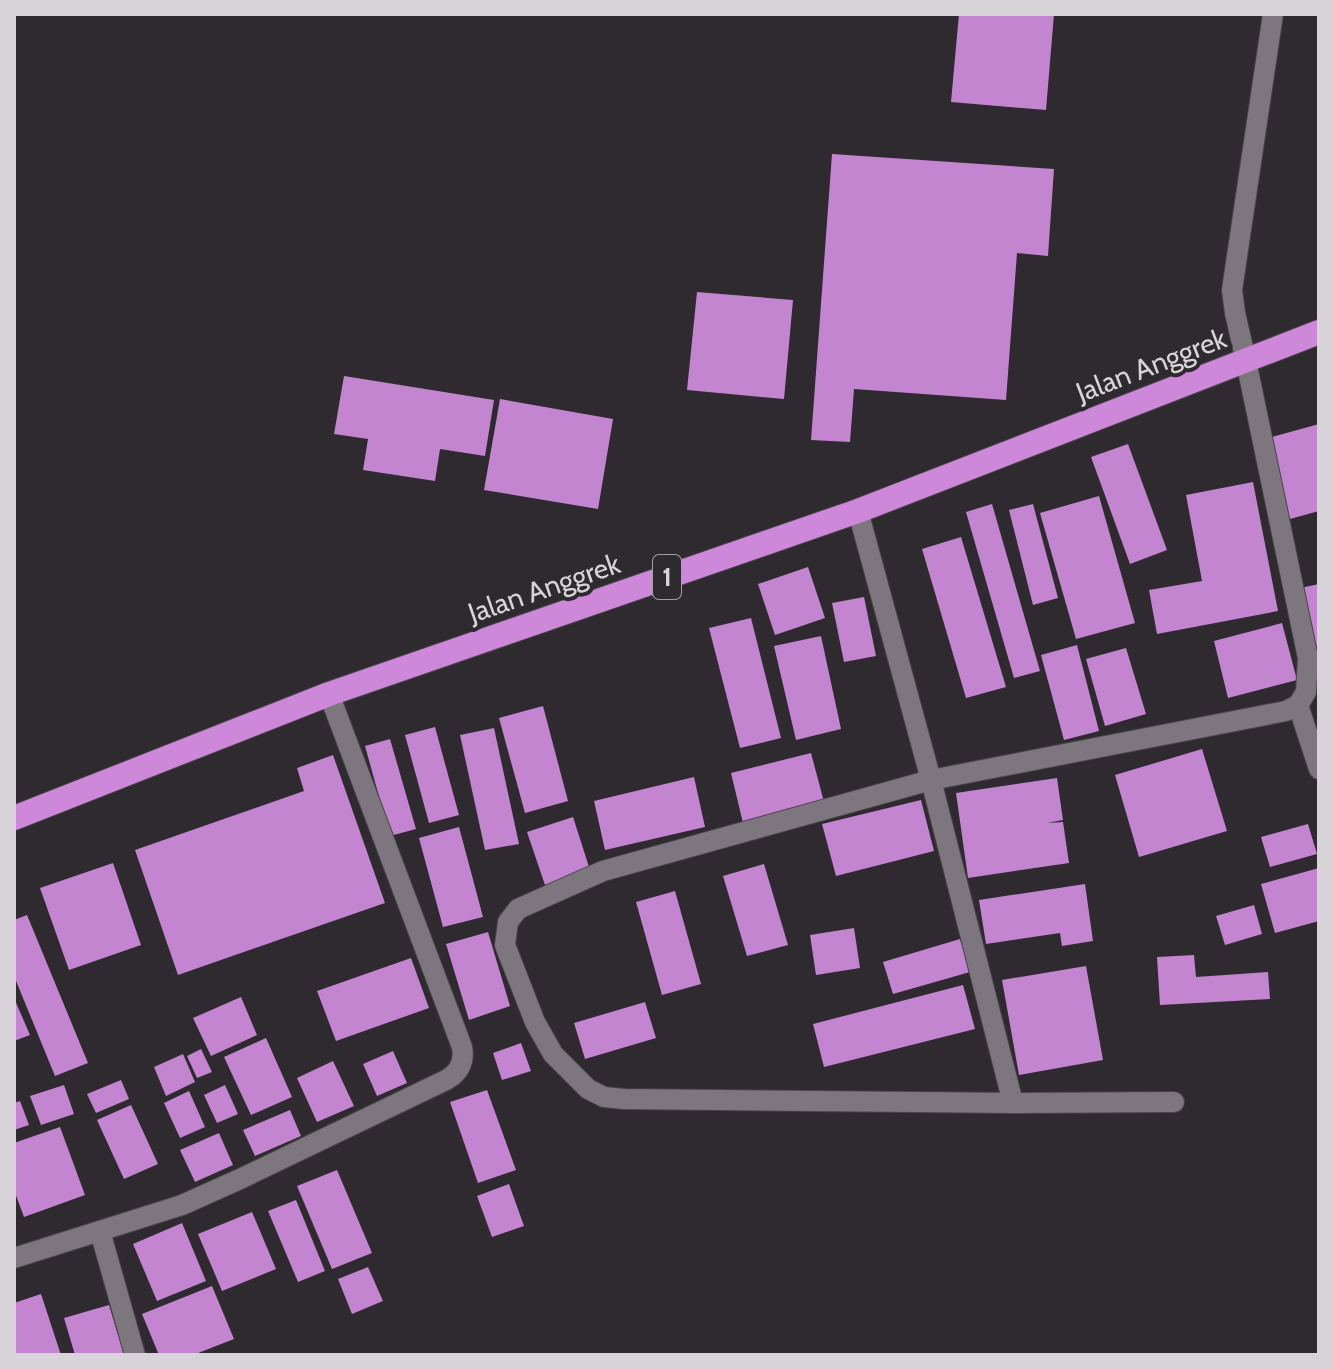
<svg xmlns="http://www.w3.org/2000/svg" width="1333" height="1369" viewBox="0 0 1333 1369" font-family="Cabin,sans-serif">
<rect width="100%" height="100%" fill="#2f2930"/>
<!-- building -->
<g fill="#c485d0">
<path d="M959 14H1054L1046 110 951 102Z"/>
<path d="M832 154 1054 169 1048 256 1017 253 1006 400 854 389 850 442 811 440Z"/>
<path d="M697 292 793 300 784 399 687 390Z"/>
<path d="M344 376 494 400 485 456 440 449 435 481 363 470 368 439 334 434Z"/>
<path d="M500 399 613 419 598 509 484 490Z"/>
<path d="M1319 424V511L1290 519 1268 438Z"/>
<path d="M1128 444 1167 550 1130 564 1091 457Z"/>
<path d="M1253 482 1278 611 1157 634 1149 590 1202 581 1186 495Z"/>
<path d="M1099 496 1135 623 1076 639 1040 513Z"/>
<path d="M992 504 1040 671 1014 678 966 512Z"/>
<path d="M1033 504 1058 598 1033 605 1009 510Z"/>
<path d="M961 537 1006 687 966 698 922 549Z"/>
<path d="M808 567 825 618 775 635 758 584Z"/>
<path d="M1319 584V662H1318L1300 588Z"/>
<path d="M864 597 876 656 844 662 832 603Z"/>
<path d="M751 618 781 738 740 748 709 628Z"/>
<path d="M1282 623 1297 680 1228 698 1214 641Z"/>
<path d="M821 636 841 729 796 740 774 646Z"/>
<path d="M1077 645 1099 731 1064 740 1041 655Z"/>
<path d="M1126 648 1146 714 1105 726 1086 659Z"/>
<path d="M543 706 568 801 525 813 499 718Z"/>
<path d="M435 727 459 815 429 823 405 735Z"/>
<path d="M494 728 519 844 485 850 460 735Z"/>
<path d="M390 739 416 829 390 836 365 746Z"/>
<path d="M1202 749 1227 831 1139 857 1115 775Z"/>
<path d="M811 753 824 802 743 823 731 773Z"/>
<path d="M333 755 385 903 178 975 135 850 304 791 297 768Z"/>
<path d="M694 777 705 827 605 850 594 801Z"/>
<path d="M1057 778 1063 820 1047 823 1063 822 1069 863 968 878 956 793Z"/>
<path d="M921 800 934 851 836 876 822 824Z"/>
<path d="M573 817 590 870 545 885 527 832Z"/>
<path d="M1308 824 1317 854 1270 867 1261 837Z"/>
<path d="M459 827 483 917 443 927 419 838Z"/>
<path d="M113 863 141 945 69 970 40 888Z"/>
<path d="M764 864 788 945 747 956 723 876Z"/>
<path d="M1319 868V921L1275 933 1261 884Z"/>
<path d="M1085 884 1093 941 1062 946 1060 933 986 944 979 900Z"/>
<path d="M675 891 701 984 662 995 636 902Z"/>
<path d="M1254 905 1262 934 1225 945 1216 916Z"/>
<path d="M27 915 88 1063 55 1076 14 976V920Z"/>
<path d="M854 928 860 968 816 975 810 935Z"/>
<path d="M488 932 510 1006 469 1020 446 944Z"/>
<path d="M960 939 970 972 893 994 883 962Z"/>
<path d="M1194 955 1196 977 1268 972 1270 999 1160 1005 1157 957Z"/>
<path d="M411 958 429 1008 336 1041 317 991Z"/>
<path d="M1086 966 1103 1060 1019 1075 1002 980Z"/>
<path d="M963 985 975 1029 824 1067 813 1024Z"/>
<path d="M241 997 257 1035 211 1056 193 1018Z"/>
<path d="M14 998 30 1035 14 1041Z"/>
<path d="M645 1002 656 1038 585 1059 574 1023Z"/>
<path d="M266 1038 292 1097 251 1115 224 1057Z"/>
<path d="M521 1043 531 1071 502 1080 493 1053Z"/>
<path d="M201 1049 212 1072 197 1078 187 1056Z"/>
<path d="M393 1051 407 1083 377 1096 363 1064Z"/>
<path d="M183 1054 195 1082 166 1096 154 1067Z"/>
<path d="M333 1061 354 1106 317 1122 297 1078Z"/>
<path d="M121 1080 129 1099 96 1113 87 1094Z"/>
<path d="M64 1085 74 1114 41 1125 30 1096Z"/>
<path d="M225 1085 238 1114 217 1123 204 1095Z"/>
<path d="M487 1090 516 1170 478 1183 450 1102Z"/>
<path d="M189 1091 205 1127 180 1138 164 1103Z"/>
<path d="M20 1101 29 1125 14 1130V1103Z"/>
<path d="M131 1105 158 1164 124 1179 97 1120Z"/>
<path d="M290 1110 301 1136 255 1156 243 1130Z"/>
<path d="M60 1127 85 1195 24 1217 14 1190V1143Z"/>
<path d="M219 1133 233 1165 195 1182 180 1150Z"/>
<path d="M337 1170 372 1253 332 1269 297 1186Z"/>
<path d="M509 1184 524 1226 492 1237 477 1196Z"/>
<path d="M296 1200 325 1271 298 1282 268 1211Z"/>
<path d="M252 1212 276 1269 222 1291 198 1234Z"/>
<path d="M182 1223 206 1281 157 1301 133 1244Z"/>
<path d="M368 1267 383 1301 352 1314 338 1279Z"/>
<path d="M212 1286 234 1339 193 1355H159L142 1314Z"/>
<path d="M41 1294 61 1355H15L14 1303Z"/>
<path d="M109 1305 124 1355H75L64 1318Z"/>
</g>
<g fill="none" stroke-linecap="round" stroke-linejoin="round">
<defs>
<path id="lane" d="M1246 361 1235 313 1232 290 1273 14"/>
<g id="street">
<path d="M858 511 931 780 1013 1103 624 1099 604 1097 588 1089 553 1054 535 1022 505 945 508 922 518 909 603 871 931 780 1286 711 1298 705 1306 692 1308 658 1246 361"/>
<path d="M1298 705 1319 769"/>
<path d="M1013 1103 1174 1102"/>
<path d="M100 1231 135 1355"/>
<path d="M14 1258 182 1205 240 1179 446 1080C459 1073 465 1062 462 1047L329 694"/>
</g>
<path id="highway" d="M14 818 329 694 858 511 1319 332"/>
</defs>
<!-- lane casing -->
<use href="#lane" stroke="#49444a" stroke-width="22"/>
<!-- street casing -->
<use href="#street" stroke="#49444a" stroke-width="22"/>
<!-- highway casing -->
<use href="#highway" stroke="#49444a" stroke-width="26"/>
<!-- lane -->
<use href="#lane" stroke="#7d767e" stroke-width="20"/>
<!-- street -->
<use href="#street" stroke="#7d767e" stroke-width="20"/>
<!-- highway -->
<use href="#highway" stroke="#cd88da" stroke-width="24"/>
</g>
<g text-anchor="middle" stroke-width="8" stroke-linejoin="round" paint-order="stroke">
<!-- shield labels -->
<rect fill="#2f2930" stroke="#a5a0a6" stroke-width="2" x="653" y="555" width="28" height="44" rx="6"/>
<g font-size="26" font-weight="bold" fill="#d7d3d8">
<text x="667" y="586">1</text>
</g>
<!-- street labels -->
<g font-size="28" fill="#d7d3d8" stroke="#2f2930">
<text transform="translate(1151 365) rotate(-21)" y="10">Jalan Anggrek</text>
<text transform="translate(544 588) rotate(-19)" y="10">Jalan Anggrek</text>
</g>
</g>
<!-- border -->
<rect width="1333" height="1369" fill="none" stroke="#d7d3d8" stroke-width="32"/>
</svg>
